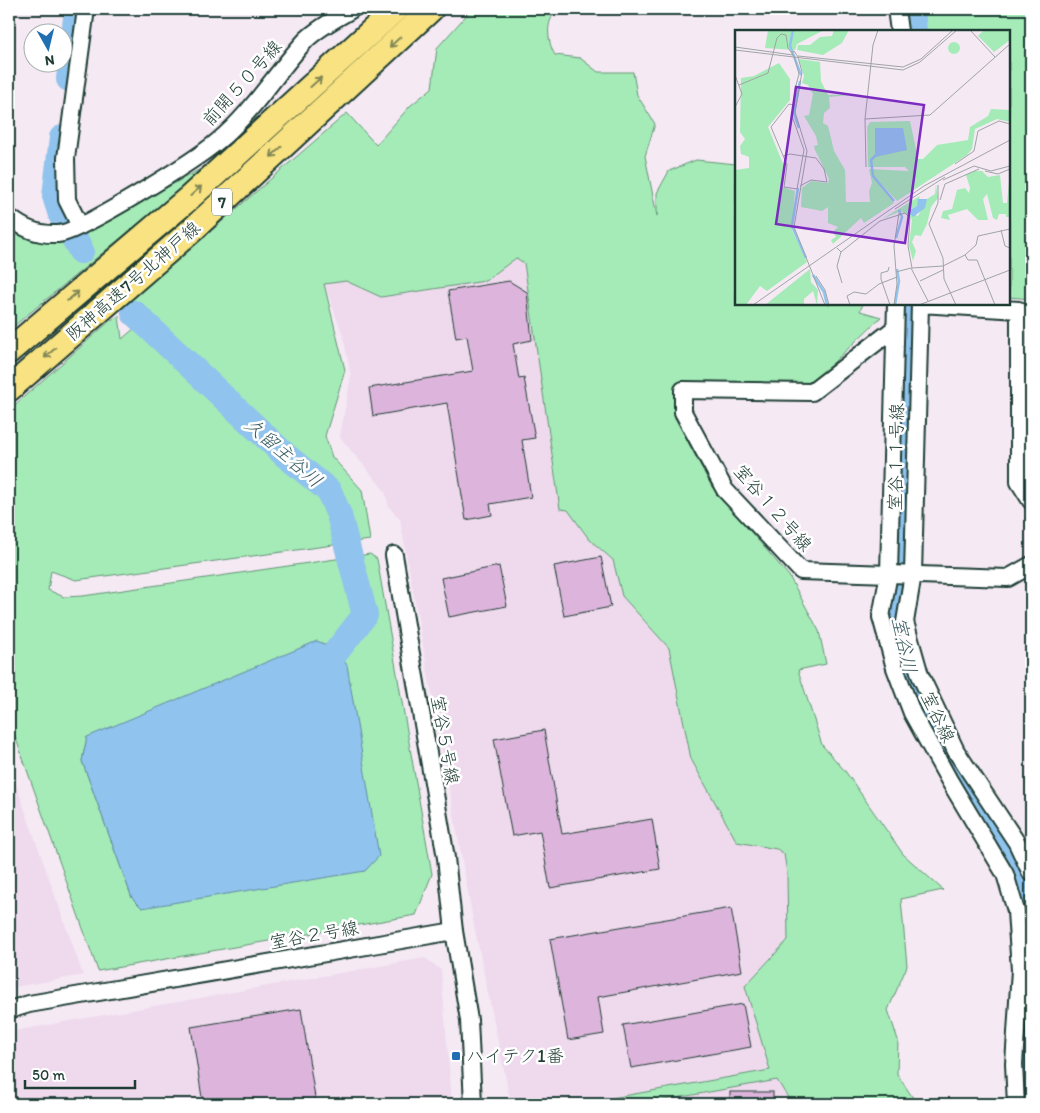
<svg xmlns="http://www.w3.org/2000/svg" width="1040" height="1113" viewBox="0 0 1040 1113" font-family="Itim,'Klee One',sans-serif">
<rect width="100%" height="100%" fill="#f5e9f4"/>
<filter id="ink" filterUnits="userSpaceOnUse"><feTurbulence type="fractalNoise" baseFrequency=".02" numOctaves="2"/><feDisplacementMap in="SourceGraphic" scale="10" xChannelSelector="R" yChannelSelector="G"/><feConvolveMatrix kernelMatrix="1 2 1 2 8 2 1 2 1" color-interpolation-filters="sRGB"/></filter>
<g filter="url(#ink)">
<!-- built -->
<g fill="#eed9ed">
<path d="M516 258 524 264 560 509 568 510 589 539 613 560 622 596 669 648 691 759 737 841 777 849 784 854 787 873 788 940 745 986 770 1070 578 1104H511L474 925 400 519 389 507 385 491 340 437 351 376 343 335 324 284 346 281 381 297 485 281Z"/>
<path d="M9 765 83 975 9 988Z"/>
<path d="M425 958 441 970 452 1104H9V1034L14 1031Z"/>
<path d="M777 1080 792 1104H642Z"/>
</g>
<!-- green -->
<g fill="#a5ebb7" stroke="#629476" fill-rule="evenodd">
<path d="M472 9H561C544 16 547 42 555 55L580 58 598 72H633L637 95 655 124 645 156 657 216V193L669 171 696 160 736 164V304H863L860 311 881 317 811 384 675 385 674 416 712 487 789 576 819 631 826 664 798 670 822 745 845 771 903 854 943 890 901 899 907 966 888 1010 898 1040 897 1074 917 1104H792L777 1080 642 1104H578L770 1070 745 986 788 940 787 873 784 854 777 849 737 842 691 759 669 648 622 596 613 560 589 539 568 510 560 509 524 263 516 258 485 281 381 297 346 281 324 284 345 370 325 436 332 457 362 490 370 540 76 580 51 571 48 590 64 597 83 596 370 554 377 559 432 874 416 915 98 971 9 719V410L111 320 119 316 122 339 136 327 193 385 321 497 328 506 332 519 349 517 334 488 130 301 347 113 376 145 410 106 432 88 437 48ZM87 737 142 908 132 898 82 761Z"/>
<path d="M919 9H1031V299L1009 297V31H923Z"/>
<path d="M213 162 9 330V253H11L9 246V227L17 235 65 244Z"/>
</g>
<!-- water -->
<path fill="#90c3ed" stroke="#638da3" d="M317 641 334 648 347 665 379 856 365 871 142 908 132 898 82 761 87 737Z"/>
<g fill="none" stroke-linecap="round" stroke-linejoin="round">
<!-- river -->
<g stroke="#90c3ed" stroke-width="26">
<path d="M912 9 914 31"/>
<path d="M69 79 77 9"/>
<path d="M62 138 55 196 61 215 81 251"/>
<path d="M910 304 904 519 896 619 912 680 938 741 964 789 1016 862 1026 897 1031 957"/>
<path d="M134 313 285 455 329 491 339 515 365 615 318 675"/>
<path d="M1026 1104V1060L1031 1005"/>
</g>
</g>
<!-- building -->
<g fill="#ddb5dc" stroke="#1f3d34">
<path d="M509 281 527 292 532 340 513 344 519 379 524 378 535 438 522 440 531 497 490 504 492 515 466 520 447 403 373 416 369 388 473 371 467 336 456 338 448 291Z"/>
<path d="M601 557 611 607 564 616 554 566Z"/>
<path d="M499 566 507 606 449 617 441 578Z"/>
<path d="M544 730 562 834 652 819 660 869 550 888 540 831 512 836 494 739Z"/>
<path d="M731 908 742 971 598 997 604 1034 568 1040 550 939Z"/>
<path d="M743 1004 751 1047 631 1068 623 1025Z"/>
<path d="M301 1009 316 1104H203L191 1027Z"/>
<rect x="730" y="1092" width="43" height="12"/>
</g>
<g fill="none" stroke-linecap="round" stroke-linejoin="round">
<defs>
<g id="minor">
<path d="M896 9 899 31"/>
<path d="M9 217C24 229 38 235 58 234 81 232 197 159 218 141 252 113 276 73 305 41 317 28 338 18 352 9"/>
<path d="M80 226 67 200 66 158 86 9"/>
<path d="M896 304 889 573 881 617 895 668 912 713 949 780 1005 874 1016 911 1020 970 1014 1064 1016 1104"/>
<path d="M895 328 812 392 683 390V412L725 490 801 571 1008 578 1031 565"/>
<path d="M1031 501 1019 482V310L920 304 913 574 905 622 920 675 956 751 1017 843 1031 873"/>
<path d="M394 555 446 858 454 931"/>
<path d="M9 1010 29 1004 454 931 469 1020 473 1104"/>
</g>
<g id="highway">
<path d="M9 351 188 199 396 9"/>
<path d="M9 389 192 230 431 9"/>
</g>
</defs>
<!-- minor casing -->
<use href="#minor" stroke="#1f3d34" stroke-width="20"/>
<!-- highway casing -->
<use href="#highway" stroke="#1f3d34" stroke-width="28"/>
<!-- minor -->
<use href="#minor" stroke="#fff" stroke-width="16"/>
<!-- highway -->
<use href="#highway" stroke="#f8e281" stroke-width="24"/>
</g>
<!-- one-way arrows -->
<defs><path id="oneway-shaft" d="M-6 0H5M1.5-3L5.5 0L1.5 3" fill="none" stroke-width="1.6" stroke-linecap="round" stroke-linejoin="round" transform="scale(1.25)"/></defs>
<g stroke="#818757">
<use href="#oneway-shaft" transform="translate(395 42) rotate(137)"/>
<use href="#oneway-shaft" transform="translate(316 82) rotate(-42)"/>
<use href="#oneway-shaft" transform="translate(276 152) rotate(137)"/>
<use href="#oneway-shaft" transform="translate(196 191) rotate(-42)"/>
<use href="#oneway-shaft" transform="translate(73 296) rotate(-40)"/>
<use href="#oneway-shaft" transform="translate(50 353) rotate(139)"/>
</g>
</g>
<!-- markers -->
<rect fill="#1f6fb2" stroke="#fff" stroke-width="2" x="451" y="1051" width="10" height="10" rx="2.5"/>
<g text-anchor="middle" stroke-width="5" stroke-linejoin="round" paint-order="stroke">
<!-- shield labels -->
<rect fill="#fff" stroke="#627771" stroke-width="1" x="212" y="188.5" width="20" height="27" rx="4"/>
<g font-size="16" font-weight="bold" fill="#1f3d34">
<text x="222" y="208">7</text>
</g>
<!-- street labels -->
<g font-size="18" fill="#1f3d34" stroke="#fff">
<text transform="translate(242 83) rotate(-48)" y="6">前開５０号線</text>
<text transform="translate(133 281) rotate(-41)" y="6">阪神高速7号北神戸線</text>
<text transform="translate(896 457) rotate(-89)" y="6">室谷１１号線</text>
<text transform="translate(773 508) rotate(49)" y="6">室谷１２号線</text>
<text transform="translate(938 717) rotate(64)" y="6">室谷線</text>
<text transform="translate(445 740) rotate(80)" y="6">室谷５号線</text>
<text transform="translate(314 935) rotate(-10)" y="6">室谷２号線</text>
</g>
<!-- poi labels -->
<g font-size="18" fill="#1f3d34" stroke="#fff" text-anchor="start">
<text x="466" y="1062">ハイテク1番</text>
</g>
<!-- water labels -->
<g font-size="19" font-style="italic" fill="#3b5e62" stroke="#fff">
<text transform="translate(284 452) rotate(41)" y="7">久留主谷川</text>
<text transform="translate(905 645) rotate(78)" y="7">室谷川</text>
</g>
</g>
<!-- overview -->
<g transform="translate(735 30)">
<rect width="275" height="275" fill="#f5e9f4"/>
<path d="M33 0H89L62 14 60 20 30 18ZM99 0H114L107 13 88 25 62 20 63 15H75L85 7 97 6ZM249 0H275V10L259 22 243 6ZM213 18a6 6 0 1 1 12 0a6 6 0 1 1-12 0ZM64 29 85 32 86 51 93 65 127 64 94 67 95 78 89 83 88 93 93 96 99 121 110 140 111 172H135L134 161 137 153 134 139 174 141 170 137H133L132 97 135 92 175 91 183 129H188L202 115 233 110 235 97 253 86 256 79 275 80V92L262 89 240 99 237 119 232 125 162 171 136 143 159 173 129 193 126 188 98 214 96 210 101 207 98 202 103 197 93 193V177L87 181 66 177 67 158 76 151 93 153 94 149 80 120 79 116 83 115 81 106 69 86 74 85 78 64 73 55 67 53 69 46ZM44 33 55 49V70L33 97 49 136 47 157 60 161 57 200 72 232 32 261 25 256 11 275H0V140L14 138V127L6 124 5 116 10 109 5 102 6 48 19 46ZM275 140V187H271V184H264L262 190 258 188 252 164 248 169 253 190H243L232 179 213 185 215 190 206 188 208 181 217 179 222 160 230 158 234 163 235 158 231 145 239 141H247L253 147 265 145 268 173H272ZM201 155 203 168 196 177 192 194 186 206 180 205 177 212 181 221 178 231 174 216 177 189 166 181 147 189 185 166 182 176 173 181 183 186 192 169 200 164ZM75 239 76 252 83 260 82 275 78 261 69 269V275H30Z" fill="#a5ebb7"/>
<path d="M140 98H168L172 120 140 127ZM183 169H192L190 178 178 187 173 181 182 176Z" fill="#90c3ed"/>
<path fill="none" stroke="#90c3ed" stroke-width="2.5" d="M58 0 55 16 66 45M64 98 59 84 65 51M142 124 136 130 138 146 159 171M63 158 57 196 71 228M161 208 167 187 164 180M78 245 89 262 92 275M160 275 164 251 162 239"/>
<path fill="none" stroke="#9fa4a7" stroke-width="1" d="M143 0 138 15 130 89 195 85 275 14M235 0 260 27M0 17 58 25M0 20 168 40 185 32 222 0M57 22 59 21 63 27 67 42 60 82 72 121 59 197 90 275M63 26 168 37 186 29 218 0M0 45 7 64 0 77M4 55 33 43 42 8 46 4 51 5 53 18 59 26 64 44 60 59V64L58 75 57 86 69 120 62 159 49 157 52 135 36 97 54 74 58 75H61M0 75V100M130 89 131 137M48 126 55 124 81 128 89 139 92 152 76 150 65 156M220 134 239 121 243 101 264 91 275 94M250 141 263 144 275 139M208 150 239 136 256 141 275 136M203 155V173L194 194 208 228 209 249 221 275M205 170 210 154 244 139M160 179 210 147M266 200 270 216 275 218M102 218 106 222 145 191 170 183 175 188 173 216 177 238M106 222 102 236 107 253M230 225 233 230H242L260 275M154 237 153 241 146 243V249L155 275M177 238 208 236 230 225 241 215 243 206 275 199M161 242 176 238 193 271M81 246 90 260 94 275M185 251 208 240M18 275 189 156 275 110M115 275 112 266 119 262 131 264 144 254 162 247M159 275 162 254 159 216 164 183M184 275 275 240"/>
<path fill="#7b2cbf" fill-opacity="0.15" stroke="#7b2cbf" stroke-width="2.5" d="M61 57 189 75 170 213 41 194Z"/>
<rect width="275" height="275" fill="none" stroke="#1f3d34" stroke-width="2.5"/>
</g>
<!-- margin -->
<rect width="1040" height="1113" fill="none" stroke="#fff" stroke-width="30"/>
<rect x="15" y="15" width="1010" height="1083" fill="none" stroke="#1f3d34" stroke-width="2" filter="url(#ink)"/>
<!-- north arrow -->
<g transform="translate(48 48) rotate(172)"><circle r="24" fill="#ffffff" stroke="#a5b1ae"/>
<path d="M0-4L9 19L0 12L-9 19Z" fill="#1f6fb2"/>
<text y="-8" font-size="14" font-weight="bold" text-anchor="middle" fill="#1f3d34">N</text>
</g>
<!-- scale -->
<path d="M25 1080v8h110v-8" fill="none" stroke="#1f3d34" stroke-width="2.5"/>
<text x="32" y="1080" font-size="15" fill="#1f3d34" stroke="#ffffff" stroke-width="4" paint-order="stroke">50 m</text>
</svg>
